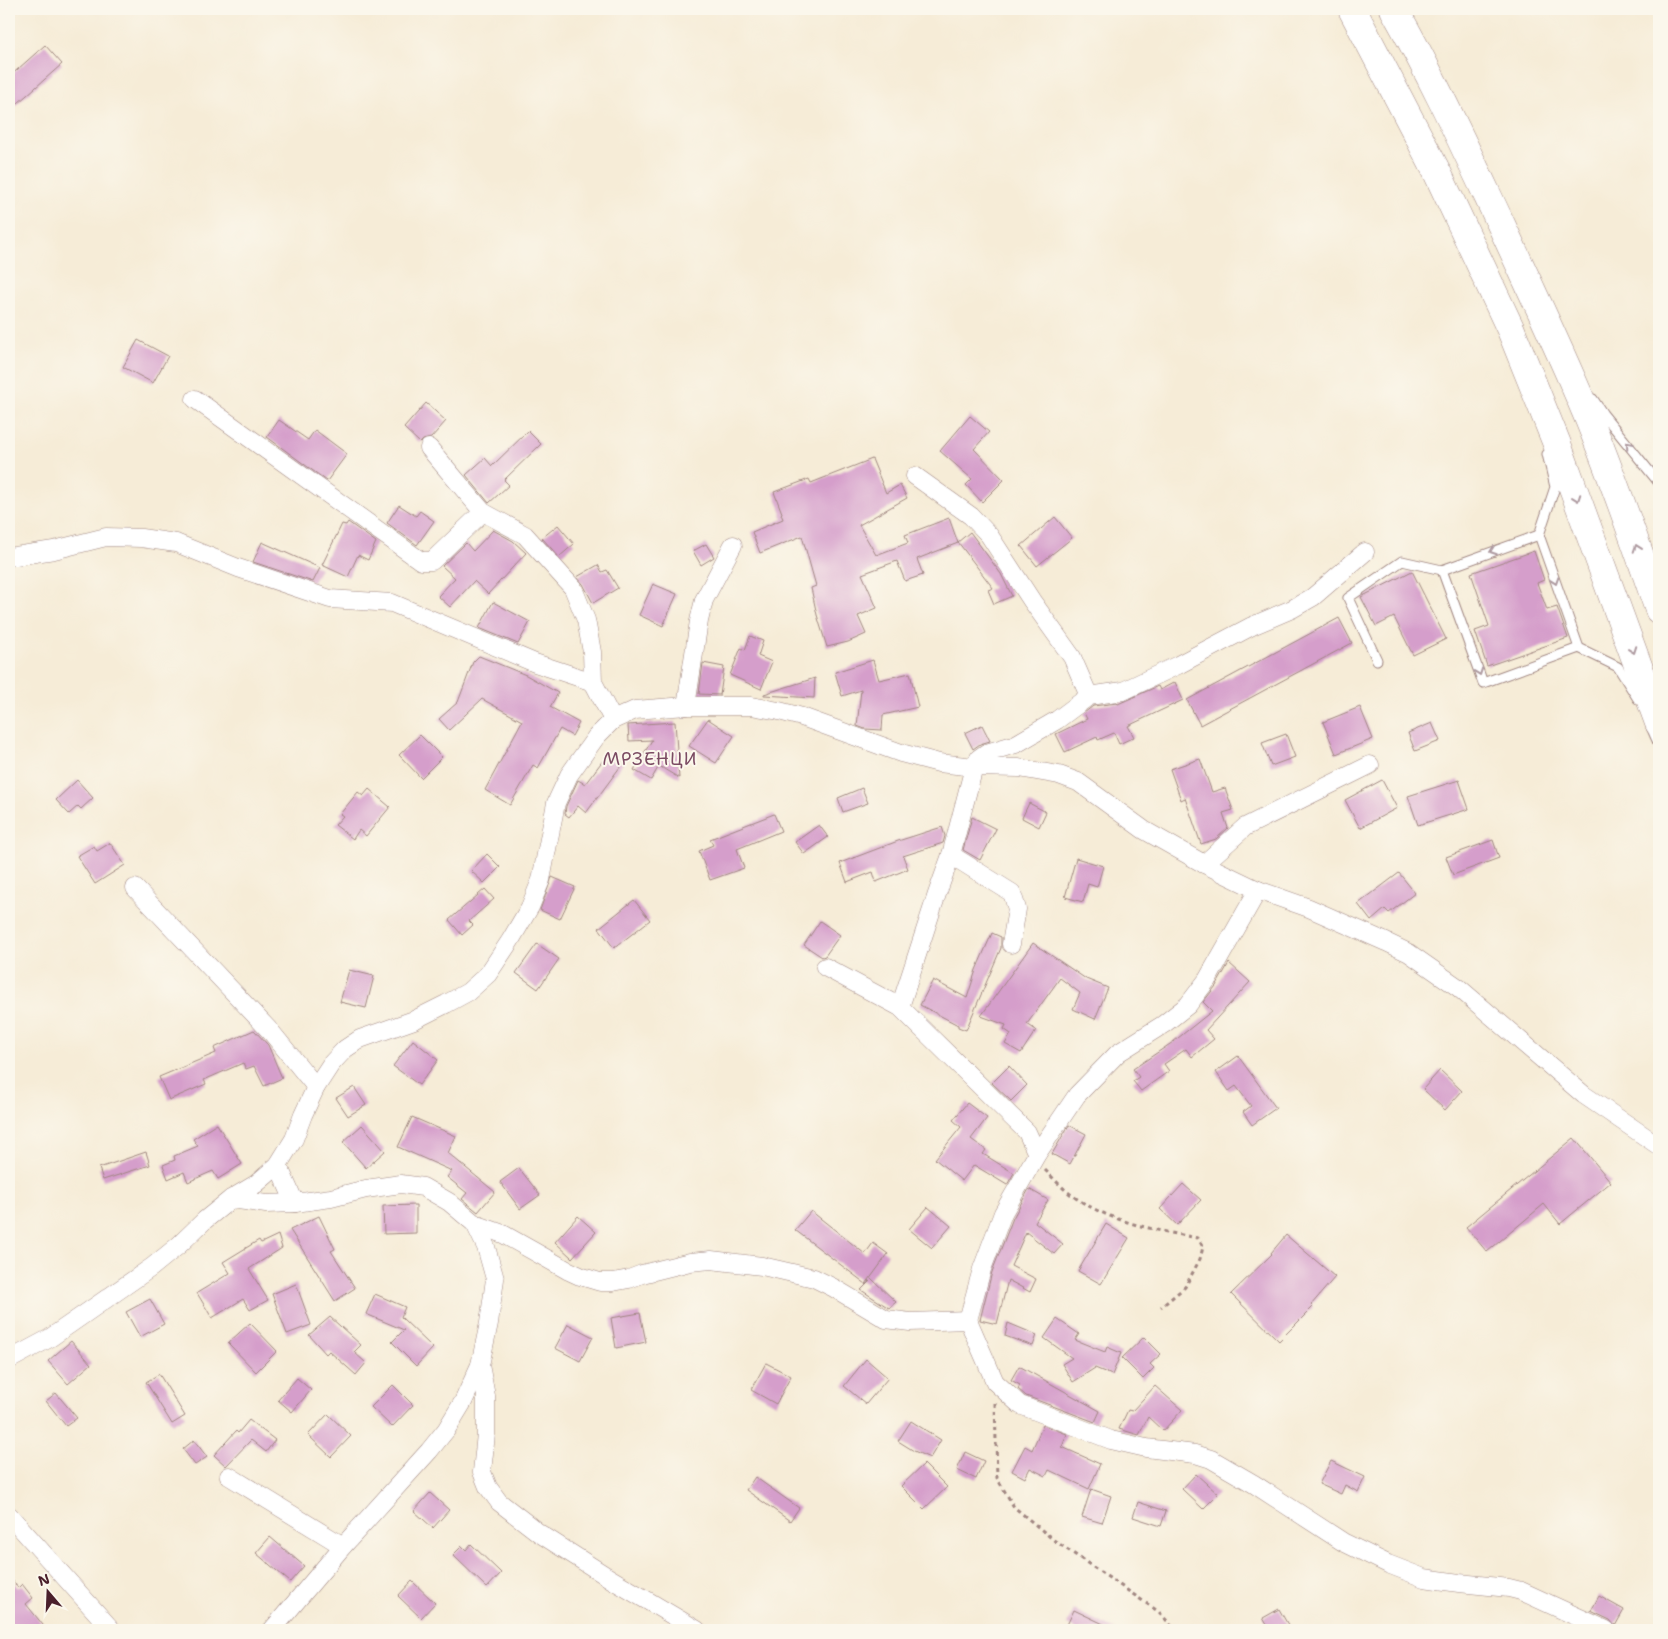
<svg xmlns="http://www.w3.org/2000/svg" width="1668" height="1639" viewBox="0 0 1668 1639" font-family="'Shantell Sans',sans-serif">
<rect width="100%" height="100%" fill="#fbf7ec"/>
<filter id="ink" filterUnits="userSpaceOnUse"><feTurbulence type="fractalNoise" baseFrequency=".02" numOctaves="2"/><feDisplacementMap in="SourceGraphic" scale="10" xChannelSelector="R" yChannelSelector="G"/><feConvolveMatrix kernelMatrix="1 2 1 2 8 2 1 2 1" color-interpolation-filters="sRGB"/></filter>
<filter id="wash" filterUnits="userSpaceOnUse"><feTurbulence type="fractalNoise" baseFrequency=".0096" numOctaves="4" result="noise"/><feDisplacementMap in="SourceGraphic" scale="20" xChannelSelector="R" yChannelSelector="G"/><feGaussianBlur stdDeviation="1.12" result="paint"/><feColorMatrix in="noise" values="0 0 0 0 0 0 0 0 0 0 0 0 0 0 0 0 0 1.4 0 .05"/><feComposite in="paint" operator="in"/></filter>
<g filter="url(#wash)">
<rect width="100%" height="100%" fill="#f6ecd7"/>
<g id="blocks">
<!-- building -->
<g fill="#d59ecb">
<path d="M45 45 62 64 9 111V77Z"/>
<path d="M138 340 168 356 153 383 123 367Z"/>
<path d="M426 403 446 421 431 438 423 440 420 443 404 428Z"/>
<path d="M970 416 989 432 974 449 1004 480 982 502 966 485 972 479 940 451Z"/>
<path d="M279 420 308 440 315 430 347 454 327 481 267 437Z"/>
<path d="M528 431 541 444 504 480 509 485 489 503 466 475 485 458 492 466Z"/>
<path d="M872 459 886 493 900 485 907 498 859 525 876 555 908 543 905 535 949 518 958 543 917 559 923 575 905 581 897 561 862 574 877 608 858 616 866 634 848 642 827 647 817 615 811 588 816 586 802 536 760 553 752 532 783 519 781 514 782 513 774 492 809 479 811 483Z"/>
<path d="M399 505 416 516 420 511 434 521 417 545 387 523Z"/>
<path d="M1055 517 1072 538 1037 566 1021 546Z"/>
<path d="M348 522 376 542 368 560 358 555 348 577 322 565 342 524 346 525Z"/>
<path d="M558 525 574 544 559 557 542 538Z"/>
<path d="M493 530 513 541 526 553 488 594 474 581 450 607 438 596 455 578 442 566 466 543 473 551Z"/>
<path d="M970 532 1001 574 1012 596 994 604 988 590 993 588 958 542Z"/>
<path d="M262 542 320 568 313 582 253 562Z"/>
<path d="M706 544 714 557 701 565 693 551Z"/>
<path d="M1534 551 1544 580 1537 583 1547 610 1557 607 1568 638 1487 666 1475 631 1489 626 1471 573Z"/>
<path d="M598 565 602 572 607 570 618 588 593 603 583 584 577 577Z"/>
<path d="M1412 571 1446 639 1413 655 1394 617 1376 626 1361 597Z"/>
<path d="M653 584 677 594 663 626 639 615Z"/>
<path d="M493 602 530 622 518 644 479 628Z"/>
<path d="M1339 618 1352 643 1200 725 1187 700Z"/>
<path d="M750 636 763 641 758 656 772 662 761 689 730 675 741 648 745 650Z"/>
<path d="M479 656 526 675 558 693 550 707 579 723 572 736 560 729 538 768 533 765 510 805 485 790 522 721 482 699 449 730 439 719 458 702 473 662Z"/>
<path d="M873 660 879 680 910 673 918 707 883 715 882 730 865 729 857 726 861 690 842 696 835 672Z"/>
<path d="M703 663 724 667 720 695 699 694Z"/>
<path d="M815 678 814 698 764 695V694Z"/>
<path d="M1175 682 1183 700 1128 726 1134 737 1119 744 1114 733 1098 740 1097 737 1065 752 1056 734 1087 719 1084 713 1093 706 1117 703 1118 704 1158 686 1160 690Z"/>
<path d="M1360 707 1373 739 1336 754 1323 722Z"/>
<path d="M708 719 734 736 716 763 689 746Z"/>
<path d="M675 722 679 778 659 766 651 780 634 770 652 740 629 741 628 725Z"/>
<path d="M1432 723 1440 741 1415 751 1408 733Z"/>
<path d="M982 725 990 741 980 744 973 749 965 733Z"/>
<path d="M1286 734 1295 757 1271 766 1262 743Z"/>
<path d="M420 735 442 757 421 778 399 755Z"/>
<path d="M607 755H612L623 763 586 813 578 806 569 817 565 814 566 806 578 780 585 784Z"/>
<path d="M1200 759 1212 792 1225 788 1233 810 1223 813 1228 828 1216 839 1201 844 1185 798 1181 800 1170 769Z"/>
<path d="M77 780 93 798 81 809 78 806 69 814 56 800Z"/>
<path d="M1382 780 1397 808 1360 828 1345 800Z"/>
<path d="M1459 780 1469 809 1418 825 1408 796Z"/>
<path d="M862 788 868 803 843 812 838 798Z"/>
<path d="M369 789 390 807 366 836 359 830 353 839 335 825 343 816 340 814 358 792 363 796Z"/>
<path d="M1029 803 1046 812 1039 827 1022 818Z"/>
<path d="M774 814 781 831 737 849 744 868 710 880 699 851 713 845 710 839Z"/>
<path d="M972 817 996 829 980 860 963 850Z"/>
<path d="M819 825 828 837 804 854 795 842Z"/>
<path d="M942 827 945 836 943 843 903 856 908 869 876 882 873 872 847 882 840 863 898 841Z"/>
<path d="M1493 840 1499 858 1453 875 1446 857Z"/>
<path d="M110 843 125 865 95 884 77 856 94 846 97 851Z"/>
<path d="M487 854 500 867 484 883 471 871Z"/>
<path d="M1076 858 1103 866 1097 887 1088 884 1083 902 1065 897Z"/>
<path d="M1399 873 1415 893 1389 913 1385 909 1371 921 1358 904Z"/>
<path d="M552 877 575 887 560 919 540 910Z"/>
<path d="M485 889 494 899 469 921 473 925 462 935 449 920Z"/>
<path d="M634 900 650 920 614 948 599 928Z"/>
<path d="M820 921 840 935 825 956 822 957 804 945Z"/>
<path d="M992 933 1001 937V948L966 1030 958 1027V1025L920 1005 933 980 967 998 976 970Z"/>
<path d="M1033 943 1086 979 1108 988 1095 1019 1073 1009 1080 993 1060 978 1027 1024 1036 1030 1021 1053 1005 1044 1011 1034 1004 1029 1006 1025 981 1016Z"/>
<path d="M537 944 559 959 538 989 516 973Z"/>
<path d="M1229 963 1250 982 1206 1030 1214 1039 1192 1057 1186 1049 1164 1064 1169 1071 1141 1091 1133 1081 1139 1077 1133 1069 1173 1042 1212 1011 1203 1002 1216 986Z"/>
<path d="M349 970 374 976 366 1008 340 1002Z"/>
<path d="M254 1030 268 1045 282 1078 264 1086 254 1066 246 1069 243 1063 204 1080 206 1084 169 1100 159 1077 216 1053 214 1048Z"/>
<path d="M413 1040 438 1060 419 1085 393 1066Z"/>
<path d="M1238 1056 1276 1108 1252 1125 1243 1112 1251 1106 1236 1086 1229 1091 1216 1072Z"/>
<path d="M1009 1066 1027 1085 1011 1101 992 1083Z"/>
<path d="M1440 1070 1462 1091 1445 1110 1423 1089Z"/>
<path d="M354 1087 366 1105 348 1116 336 1098Z"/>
<path d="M967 1103 987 1118 971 1139 986 1150 983 1154 1014 1173 1007 1185 974 1165 962 1181 935 1159 961 1127 953 1120Z"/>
<path d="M412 1117 456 1136 448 1153 495 1192 478 1212 462 1199 467 1193 447 1177 452 1171 398 1147Z"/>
<path d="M217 1124 242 1164 218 1179 213 1171 188 1182 184 1172 168 1179 163 1165 175 1160 174 1156 198 1146 193 1139Z"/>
<path d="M362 1125 385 1151 366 1168 343 1142Z"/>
<path d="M1069 1125 1086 1134 1070 1164 1052 1154Z"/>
<path d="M1574 1138 1611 1182 1560 1224 1544 1204 1487 1252 1466 1227Z"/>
<path d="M146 1152 150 1165 103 1180 99 1168Z"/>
<path d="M519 1168 540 1195 520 1209 500 1182Z"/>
<path d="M1183 1184 1201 1200 1177 1225 1160 1209Z"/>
<path d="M1029 1189 1048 1200 1035 1222 1063 1244 1054 1254 1026 1232 1011 1266 1036 1279 1030 1292 1008 1280 997 1324 980 1320 992 1272 1013 1218Z"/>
<path d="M416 1205V1233L384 1234 383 1206Z"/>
<path d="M928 1207 951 1226 932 1248 909 1229Z"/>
<path d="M811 1211 865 1254 873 1243 888 1254 866 1284 795 1230Z"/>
<path d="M319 1216 335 1249 331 1251 355 1288 335 1301 290 1230Z"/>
<path d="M578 1216 596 1232 572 1258 555 1242Z"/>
<path d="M1106 1224 1129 1238 1101 1284 1078 1271Z"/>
<path d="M278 1235 282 1248 249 1269 268 1300 250 1310 243 1299 212 1318 197 1293 230 1273 223 1262 259 1240 261 1243Z"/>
<path d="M1286 1235 1335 1277 1311 1305 1313 1307 1279 1341 1231 1294 1272 1254 1271 1253Z"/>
<path d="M872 1279 896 1302 889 1308 861 1290Z"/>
<path d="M296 1284 311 1325 287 1334 272 1294Z"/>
<path d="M375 1294 405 1307 401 1317 433 1348 416 1366 392 1342 404 1330 366 1314Z"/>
<path d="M150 1299 164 1324 140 1337 126 1312Z"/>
<path d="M640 1313 646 1342 616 1348 611 1318Z"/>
<path d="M330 1317 361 1345 354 1352 366 1363 356 1375 329 1351 326 1354 309 1335Z"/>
<path d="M1057 1319 1079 1334 1075 1340 1105 1352 1107 1347 1121 1353 1112 1375 1095 1368 1073 1382 1062 1364 1072 1358 1044 1338Z"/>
<path d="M250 1323 277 1351 256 1372 228 1343Z"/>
<path d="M1008 1323 1037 1335 1033 1346 1005 1336Z"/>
<path d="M568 1324 593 1337 580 1361 555 1348Z"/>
<path d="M1144 1337 1161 1354 1150 1364 1154 1368 1143 1379 1122 1358Z"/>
<path d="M71 1341 91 1364 68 1384 48 1361Z"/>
<path d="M866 1359 888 1378 866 1404 844 1386Z"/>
<path d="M766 1363 791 1376 776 1404 751 1390Z"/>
<path d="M1019 1366 1100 1411 1095 1422 1026 1396 1018 1389 1020 1385 1011 1380Z"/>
<path d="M159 1374 185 1416 172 1424 146 1382Z"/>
<path d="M297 1378 311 1390 292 1412 278 1400Z"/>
<path d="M393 1385 413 1405 392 1427 371 1407Z"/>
<path d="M1155 1386 1182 1410 1163 1431 1148 1417 1139 1435 1119 1429 1128 1410 1132 1411Z"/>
<path d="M56 1393 77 1418 66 1426 46 1401Z"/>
<path d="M328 1414 351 1436 331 1457 308 1435Z"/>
<path d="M249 1420 275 1440 266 1452 251 1440 226 1466 214 1455 236 1431 238 1433Z"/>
<path d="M911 1421 941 1440 930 1458 914 1451 898 1441Z"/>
<path d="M1043 1425 1067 1434 1062 1447 1100 1464 1089 1489 1049 1470 1046 1476 1030 1468 1025 1478 1012 1471 1025 1446 1032 1450Z"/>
<path d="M194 1440 207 1457 195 1465 183 1449Z"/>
<path d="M965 1452 984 1461 976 1479 957 1470Z"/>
<path d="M1331 1461 1365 1477 1358 1492 1345 1485 1341 1494 1319 1484Z"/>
<path d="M924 1464 947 1487 924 1509 901 1486Z"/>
<path d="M1196 1474 1218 1494 1203 1509 1182 1489Z"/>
<path d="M755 1477 799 1508 790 1521 746 1490Z"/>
<path d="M1091 1489 1111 1496 1102 1523 1082 1517Z"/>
<path d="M430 1493 449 1510 433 1528 414 1511Z"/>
<path d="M1138 1502 1166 1511 1161 1526 1133 1517Z"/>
<path d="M270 1537 304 1566 290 1582 256 1553Z"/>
<path d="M471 1544 501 1573 487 1588 453 1555 462 1546 466 1550Z"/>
<path d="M9 1576 18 1588 22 1584 33 1598 26 1604 47 1630H9Z"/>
<path d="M412 1581 435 1603 421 1618 398 1596Z"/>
<path d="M1599 1596 1624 1610 1615 1626 1610 1620 1591 1611Z"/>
<path d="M1279 1609 1291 1630H1270L1263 1618Z"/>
<path d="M1074 1610 1116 1630H1079L1067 1625Z"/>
</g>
</g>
</g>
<g filter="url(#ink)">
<use href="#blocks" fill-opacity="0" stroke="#a08681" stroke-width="1"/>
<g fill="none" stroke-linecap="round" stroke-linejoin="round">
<defs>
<g id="service">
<path d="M1593 399 1603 414 1659 483"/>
<path d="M1547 454 1555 487 1539 535 1579 648"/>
<path d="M1539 535 1442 570 1483 683 1579 648 1618 667 1638 699"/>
<path d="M1377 660 1348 598 1402 561 1442 570"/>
<path d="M1651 727 1659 745"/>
</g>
<g id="minor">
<path d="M195 399 421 561H432L483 512"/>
<path d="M429 448 483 512 525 535 573 588 586 620 592 652 593 682 613 720"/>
<path d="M9 557 54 550 106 537 141 538 176 543 238 568 330 599 392 603 535 663 593 682"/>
<path d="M1089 696 1123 691 1178 665 1252 626 1292 609 1313 597 1365 552"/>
<path d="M686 706 699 621 704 600 733 545"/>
<path d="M951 855 1012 893 1017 909 1011 944"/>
<path d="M1204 864 1245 827 1370 765"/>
<path d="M135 888 272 1033 316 1087"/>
<path d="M825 967 900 1007 1027 1132 1037 1154"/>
<path d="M900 1007 937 894 951 855 974 767 979 758 986 753 1016 744 1057 720 1089 696 1072 657 1032 601 989 535 971 516 915 476"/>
<path d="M278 1165 295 1203"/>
<path d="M231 1199 266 1204 295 1203 331 1198 366 1189 401 1184 423 1187 449 1202 475 1224 503 1234 567 1270 580 1276 600 1282H613L629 1279 642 1274 690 1262 711 1260 762 1266 814 1278 834 1288 886 1319 910 1322 968 1320 982 1269 1003 1213 1037 1154 1077 1095 1118 1053 1164 1024 1188 1005 1207 980 1258 890"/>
<path d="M968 1320 995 1382 1020 1405 1111 1440 1146 1448 1195 1454 1211 1459 1254 1484 1343 1542 1388 1564 1424 1578 1459 1583 1509 1588 1521 1591 1606 1630"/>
<path d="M9 1360 50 1338 152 1267 179 1245 205 1220 231 1199 256 1184 278 1165 294 1139 303 1115 316 1087 331 1064 345 1049 360 1039 414 1020 446 1004 468 992 488 974 510 941 530 907 541 880 556 803 569 775 596 737 613 720 635 710 686 706H751L779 711 802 717 901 753 939 763 974 767 1019 768 1059 775 1078 782 1144 830 1204 864 1258 890 1309 908 1386 942 1409 953 1459 988 1584 1095 1659 1146"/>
<path d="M480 1365 486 1396V1434L482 1472 488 1487 499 1502 539 1533 611 1579 697 1630"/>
<path d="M229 1476 343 1546"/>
<path d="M9 1515 112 1630"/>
<path d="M272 1630 343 1546 429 1451 446 1430 463 1402 480 1365 489 1323 495 1279 486 1247 475 1224"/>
</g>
<g id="motorway">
<path d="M1352 9 1437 172 1511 330 1557 444 1659 723"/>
<path d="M1394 9C1433 78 1466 150 1500 222 1529 285 1559 348 1586 412 1613 477 1636 544 1659 610"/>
</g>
</defs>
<!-- service casing -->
<use href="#service" stroke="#a08681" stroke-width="11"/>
<!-- minor casing -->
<use href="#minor" stroke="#a08681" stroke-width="19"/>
<!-- motorway casing -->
<use href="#motorway" stroke="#a08681" stroke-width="29"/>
<!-- path -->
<g stroke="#a08681" stroke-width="3" stroke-dasharray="4 4" stroke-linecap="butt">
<path d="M9 13 11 9"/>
<path d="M1045 1170C1054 1179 1063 1189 1073 1196 1109 1222 1155 1230 1198 1238L1203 1247 1200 1259 1185 1287 1161 1307"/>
<path d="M995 1403 997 1478 1014 1507 1055 1541 1159 1612 1175 1630"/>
</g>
<!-- service -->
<use href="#service" stroke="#fff" stroke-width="9"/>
<!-- minor -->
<use href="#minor" stroke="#fff" stroke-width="18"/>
<!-- motorway -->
<use href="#motorway" stroke="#fff" stroke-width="28"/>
</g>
<!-- one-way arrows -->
<defs><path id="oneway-chevron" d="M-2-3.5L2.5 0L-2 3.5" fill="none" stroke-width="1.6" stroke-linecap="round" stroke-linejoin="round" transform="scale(1.25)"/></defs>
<g stroke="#ae9aa0">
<use href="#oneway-chevron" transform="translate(1629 445) rotate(-130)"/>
<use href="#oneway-chevron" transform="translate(1577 498) rotate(70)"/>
<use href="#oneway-chevron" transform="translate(1637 548) rotate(-109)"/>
<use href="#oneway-chevron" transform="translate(1493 551) rotate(160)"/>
<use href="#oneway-chevron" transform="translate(1555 581) rotate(71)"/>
<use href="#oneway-chevron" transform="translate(1633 650) rotate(70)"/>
<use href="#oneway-chevron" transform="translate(1479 672) rotate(70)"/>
</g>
</g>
<g text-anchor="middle" stroke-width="4" stroke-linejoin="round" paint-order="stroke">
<!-- quarter labels -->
<g font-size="18" letter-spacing="1" fill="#7b4b63" stroke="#fbf7ec">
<text x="650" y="765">МРЗЕНЦИ</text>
</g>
</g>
<!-- margin -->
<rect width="1668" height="1639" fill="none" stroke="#fbf7ec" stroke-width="30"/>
<!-- north arrow -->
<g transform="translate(48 1592) rotate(341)" stroke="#fbf7ec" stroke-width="4" paint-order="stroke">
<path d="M0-4L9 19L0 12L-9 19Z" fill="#4a1f2b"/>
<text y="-8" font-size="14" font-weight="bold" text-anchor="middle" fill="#4a1f2b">N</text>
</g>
</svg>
